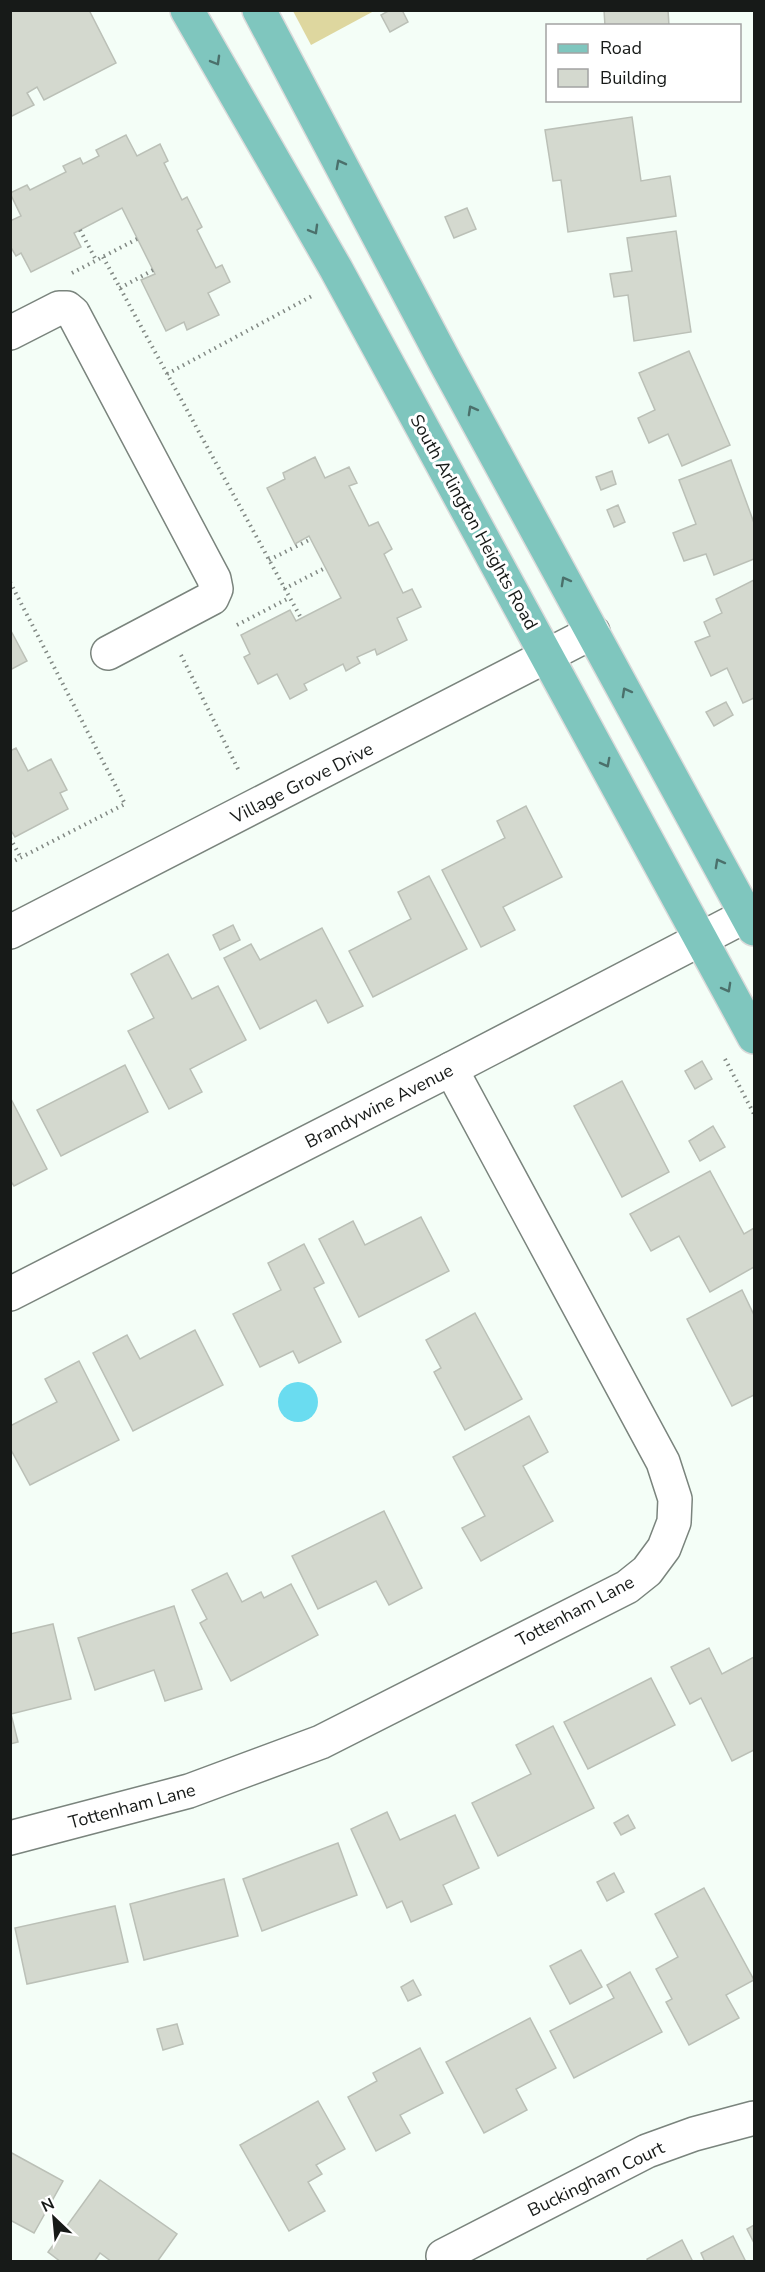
<svg xmlns="http://www.w3.org/2000/svg" width="765" height="2272" viewBox="0 0 765 2272" font-family="'Nunito Sans',sans-serif">
<rect width="100%" height="100%" fill="#f4fef7"/>
<!-- green -->
<path fill="#ded79f" d="M293 11H374L311 45Z"/>
<!-- water -->
<circle fill="#6adcf0" cx="298" cy="1402" r="20"/>
<!-- building -->
<g fill="#d4d9cf" stroke="#bbc0b7" stroke-width="1.5">
<path d="M10 10H89L116 63 44 100 37 87 27 93 34 105 10 117Z"/>
<path d="M390 10H402L408 22 390 32 381 15Z"/>
<path d="M604 10H668L669 26H605Z"/>
<path d="M632 117 641 181 670 176 676 216 568 232 561 180 553 181 545 130Z"/>
<path d="M126 135 137 156 160 144 168 161 164 163 182 200 187 197 202 227 197 230 216 268 222 265 230 282 208 293 219 315 187 330 184 322 166 331 141 280 155 274 122 208 74 233 81 247 31 272 21 253 16 256 10 246V221L21 216 10 193 27 185 30 190 66 172 63 166 80 158 83 164 99 156 96 150Z"/>
<path d="M467 208 476 229 454 238 445 217Z"/>
<path d="M676 231 691 332 634 341 628 295 614 297 610 274 632 271 627 238Z"/>
<path d="M689 351 730 445 682 466 668 434 649 443 638 418 655 410 639 373Z"/>
<path d="M315 457 325 478 349 467 357 483 349 486 369 526 378 522 392 549 384 554 403 593 412 589 421 607 397 618 407 640 377 655 375 649 357 657 360 663 346 671 343 664 304 684 307 690 290 699 277 674 258 684 244 657 250 654 241 635 290 610 296 621 341 598 309 536 295 544 267 488 285 479 283 473Z"/>
<path d="M731 460 754 523V559L714 575 706 554 684 561 673 533 696 524 679 480Z"/>
<path d="M612 471 616 484 601 490 596 477Z"/>
<path d="M618 505 625 522 614 527 607 510Z"/>
<path d="M754 580V698L743 703 727 668 711 676 695 642 710 636 704 622 722 613 716 599Z"/>
<path d="M10 629 27 661 10 670Z"/>
<path d="M726 702 733 715 714 726 706 712Z"/>
<path d="M16 748 28 771 51 759 67 790 60 793 68 809 15 837 10 829V751Z"/>
<path d="M526 806 562 877 503 907 515 930 481 947 442 870 505 838 497 821Z"/>
<path d="M429 876 467 949 373 997 349 951 411 919 398 892Z"/>
<path d="M233 925 240 940 220 950 213 935Z"/>
<path d="M322 928 363 1006 328 1023 316 1000 260 1029 224 958 251 944 260 960Z"/>
<path d="M168 954 192 999 218 986 246 1040 190 1069 202 1092 169 1109 128 1031 154 1018 131 974Z"/>
<path d="M702 1061 712 1079 695 1089 685 1071Z"/>
<path d="M125 1065 148 1112 61 1156 37 1110Z"/>
<path d="M622 1081 669 1172 622 1197 574 1106Z"/>
<path d="M10 1097 47 1169 14 1186 10 1180Z"/>
<path d="M713 1126 725 1147 700 1161 689 1141Z"/>
<path d="M710 1171 744 1234 754 1228V1267L710 1292 679 1236 651 1251 630 1214Z"/>
<path d="M421 1217 449 1271 359 1317 319 1239 353 1221 365 1245Z"/>
<path d="M304 1244 324 1283 314 1288 341 1342 299 1363 293 1351 260 1367 233 1314 281 1290 268 1263Z"/>
<path d="M742 1290 754 1315V1395L732 1406 687 1319Z"/>
<path d="M475 1313 522 1399 465 1430 434 1372 441 1368 426 1340Z"/>
<path d="M195 1330 223 1385 133 1431 93 1353 127 1335 140 1359Z"/>
<path d="M79 1361 119 1440 30 1485 10 1448V1426L57 1402 45 1379Z"/>
<path d="M529 1416 548 1452 523 1466 553 1521 481 1561 462 1528 485 1516 453 1457Z"/>
<path d="M384 1511 422 1588 389 1605 376 1581 318 1609 292 1556Z"/>
<path d="M227 1573 242 1602 261 1592 264 1598 291 1584 318 1635 231 1681 200 1623 207 1619 192 1590Z"/>
<path d="M174 1606 202 1689 165 1701 154 1670 95 1690 78 1638Z"/>
<path d="M53 1624 71 1699 11 1714 18 1742 10 1744V1634Z"/>
<path d="M709 1648 722 1674 754 1657V1750L732 1761 701 1698 690 1704 671 1667Z"/>
<path d="M651 1678 675 1725 588 1769 564 1722Z"/>
<path d="M553 1726 594 1808 498 1856 472 1803 531 1774 516 1745Z"/>
<path d="M387 1812 400 1840 455 1815 479 1868 443 1885 452 1904 411 1922 402 1901 387 1908 351 1829Z"/>
<path d="M628 1815 635 1828 621 1835 614 1823Z"/>
<path d="M338 1843 357 1895 262 1931 243 1879Z"/>
<path d="M614 1873 624 1892 607 1901 597 1882Z"/>
<path d="M224 1879 238 1936 144 1960 130 1904Z"/>
<path d="M704 1888 754 1980 726 1995 739 2018 689 2045 666 2002 672 1999 656 1969 678 1957 655 1914Z"/>
<path d="M115 1906 128 1962 27 1984 15 1928Z"/>
<path d="M581 1950 602 1987 570 2004 550 1966Z"/>
<path d="M630 1972 662 2032 574 2078 550 2031 614 1998 607 1985Z"/>
<path d="M413 1980 421 1995 408 2001 401 1987Z"/>
<path d="M530 2018 556 2068 516 2089 527 2110 484 2133 446 2062Z"/>
<path d="M177 2024 183 2044 163 2050 157 2029Z"/>
<path d="M420 2048 443 2093 400 2115 410 2133 376 2151 348 2097 377 2081 373 2073Z"/>
<path d="M318 2101 345 2149 316 2165 322 2174 308 2182 325 2211 289 2231 240 2145Z"/>
<path d="M10 2152 63 2181 34 2233 10 2220Z"/>
<path d="M100 2180 177 2234 157 2262H112L100 2253 94 2262H61L48 2252Z"/>
<path d="M754 2225V2243L747 2229Z"/>
<path d="M733 2236 746 2262H705L701 2253Z"/>
<path d="M682 2240 693 2262H648L647 2259Z"/>
</g>
<g fill="none" stroke-linecap="round" stroke-linejoin="round">
<defs>
<g id="minor">
<path d="M10 333 59 308H67L73 313 214 579 216 589 212 598 108 653"/>
<path d="M10 932 593 632"/>
<path d="M10 1294 451 1069 747 915"/>
<path d="M10 1838 189 1791 321 1742 627 1587 647 1571 664 1548 674 1522 675 1499 663 1462 451 1069"/>
<path d="M443 2256 647 2151 694 2134 754 2118"/>
</g>
<g id="major">
<path d="M187 10 336 269 754 1037"/>
<path d="M259 10 445 362 754 929"/>
</g>
</defs>
<!-- minor casing -->
<use href="#minor" stroke="#7a847d" stroke-width="36"/>
<!-- major casing -->
<use href="#major" stroke="#dadada" stroke-width="36"/>
<!-- path -->
<g stroke="#828984" stroke-width="4" stroke-dasharray="1.5 4.5" stroke-linecap="butt">
<path d="M80 230 96 260"/>
<path d="M103 257 301 618"/>
<path d="M72 273 137 239"/>
<path d="M120 288 153 270"/>
<path d="M167 374 312 296"/>
<path d="M269 560 311 539"/>
<path d="M10 582 125 804 10 863"/>
<path d="M284 589 325 568"/>
<path d="M237 625 289 598"/>
<path d="M181 655 239 771"/>
<path d="M10 838 21 858"/>
<path d="M725 1059 754 1114"/>
</g>
<!-- minor -->
<use href="#minor" stroke="#fff" stroke-width="33"/>
<!-- major -->
<use href="#major" stroke="#7fc6be" stroke-width="33"/>
</g>
<!-- one-way arrows -->
<defs><path id="oneway-chevron" d="M-2-3.5L2.5 0L-2 3.5" fill="none" stroke-width="1.6" stroke-linecap="round" stroke-linejoin="round" transform="scale(1.5)"/></defs>
<g stroke="#4b706b">
<use href="#oneway-chevron" transform="translate(216 61) rotate(60)"/>
<use href="#oneway-chevron" transform="translate(340 164) rotate(-118)"/>
<use href="#oneway-chevron" transform="translate(314 230) rotate(60)"/>
<use href="#oneway-chevron" transform="translate(472 410) rotate(-119)"/>
<use href="#oneway-chevron" transform="translate(565 581) rotate(-119)"/>
<use href="#oneway-chevron" transform="translate(626 692) rotate(-119)"/>
<use href="#oneway-chevron" transform="translate(606 763) rotate(62)"/>
<use href="#oneway-chevron" transform="translate(719 863) rotate(-119)"/>
<use href="#oneway-chevron" transform="translate(727 988) rotate(61)"/>
</g>
<g text-anchor="middle" stroke-width="6" stroke-linejoin="round" paint-order="stroke">
<!-- street labels -->
<g font-size="18" fill="#171a18" stroke="#fff">
<text transform="translate(474 522) rotate(61)" y="6">South Arlington Heights Road</text>
<text transform="translate(302 783) rotate(-27)" y="6">Village Grove Drive</text>
<text transform="translate(379 1106) rotate(-27)" y="6">Brandywine Avenue</text>
<text transform="translate(575 1611) rotate(-28)" y="6">Tottenham Lane</text>
<text transform="translate(132 1806) rotate(-15)" y="6">Tottenham Lane</text>
<text transform="translate(596 2179) rotate(-26)" y="6">Buckingham Court</text>
</g>
</g>
<!-- border -->
<rect width="765" height="2272" fill="none" stroke="#171a18" stroke-width="24"/>
<!-- legend -->
<rect x="546" y="24" width="195" height="78" fill="#ffffff" stroke="#a2a3a3" stroke-width="1.5"/>
<rect x="558" y="44" width="30" height="9" fill="#7fc6be" stroke="#a2a3a3" stroke-width="1.5"/>
<text x="600" y="54" font-size="18" fill="#171a18">Road</text>
<rect x="558" y="69" width="30" height="18" fill="#d4d9cf" stroke="#a2a3a3" stroke-width="1.5"/>
<text x="600" y="84" font-size="18" fill="#171a18">Building</text>
<!-- north arrow -->
<g transform="translate(54 2218) rotate(334)" stroke="#ffffff" stroke-width="4.5" paint-order="stroke">
<path d="M0-4.5L10 22L0 15L-10 22Z" fill="#171a18"/>
<text y="-9" font-size="16" font-weight="bold" text-anchor="middle" fill="#171a18">N</text>
</g>
</svg>
